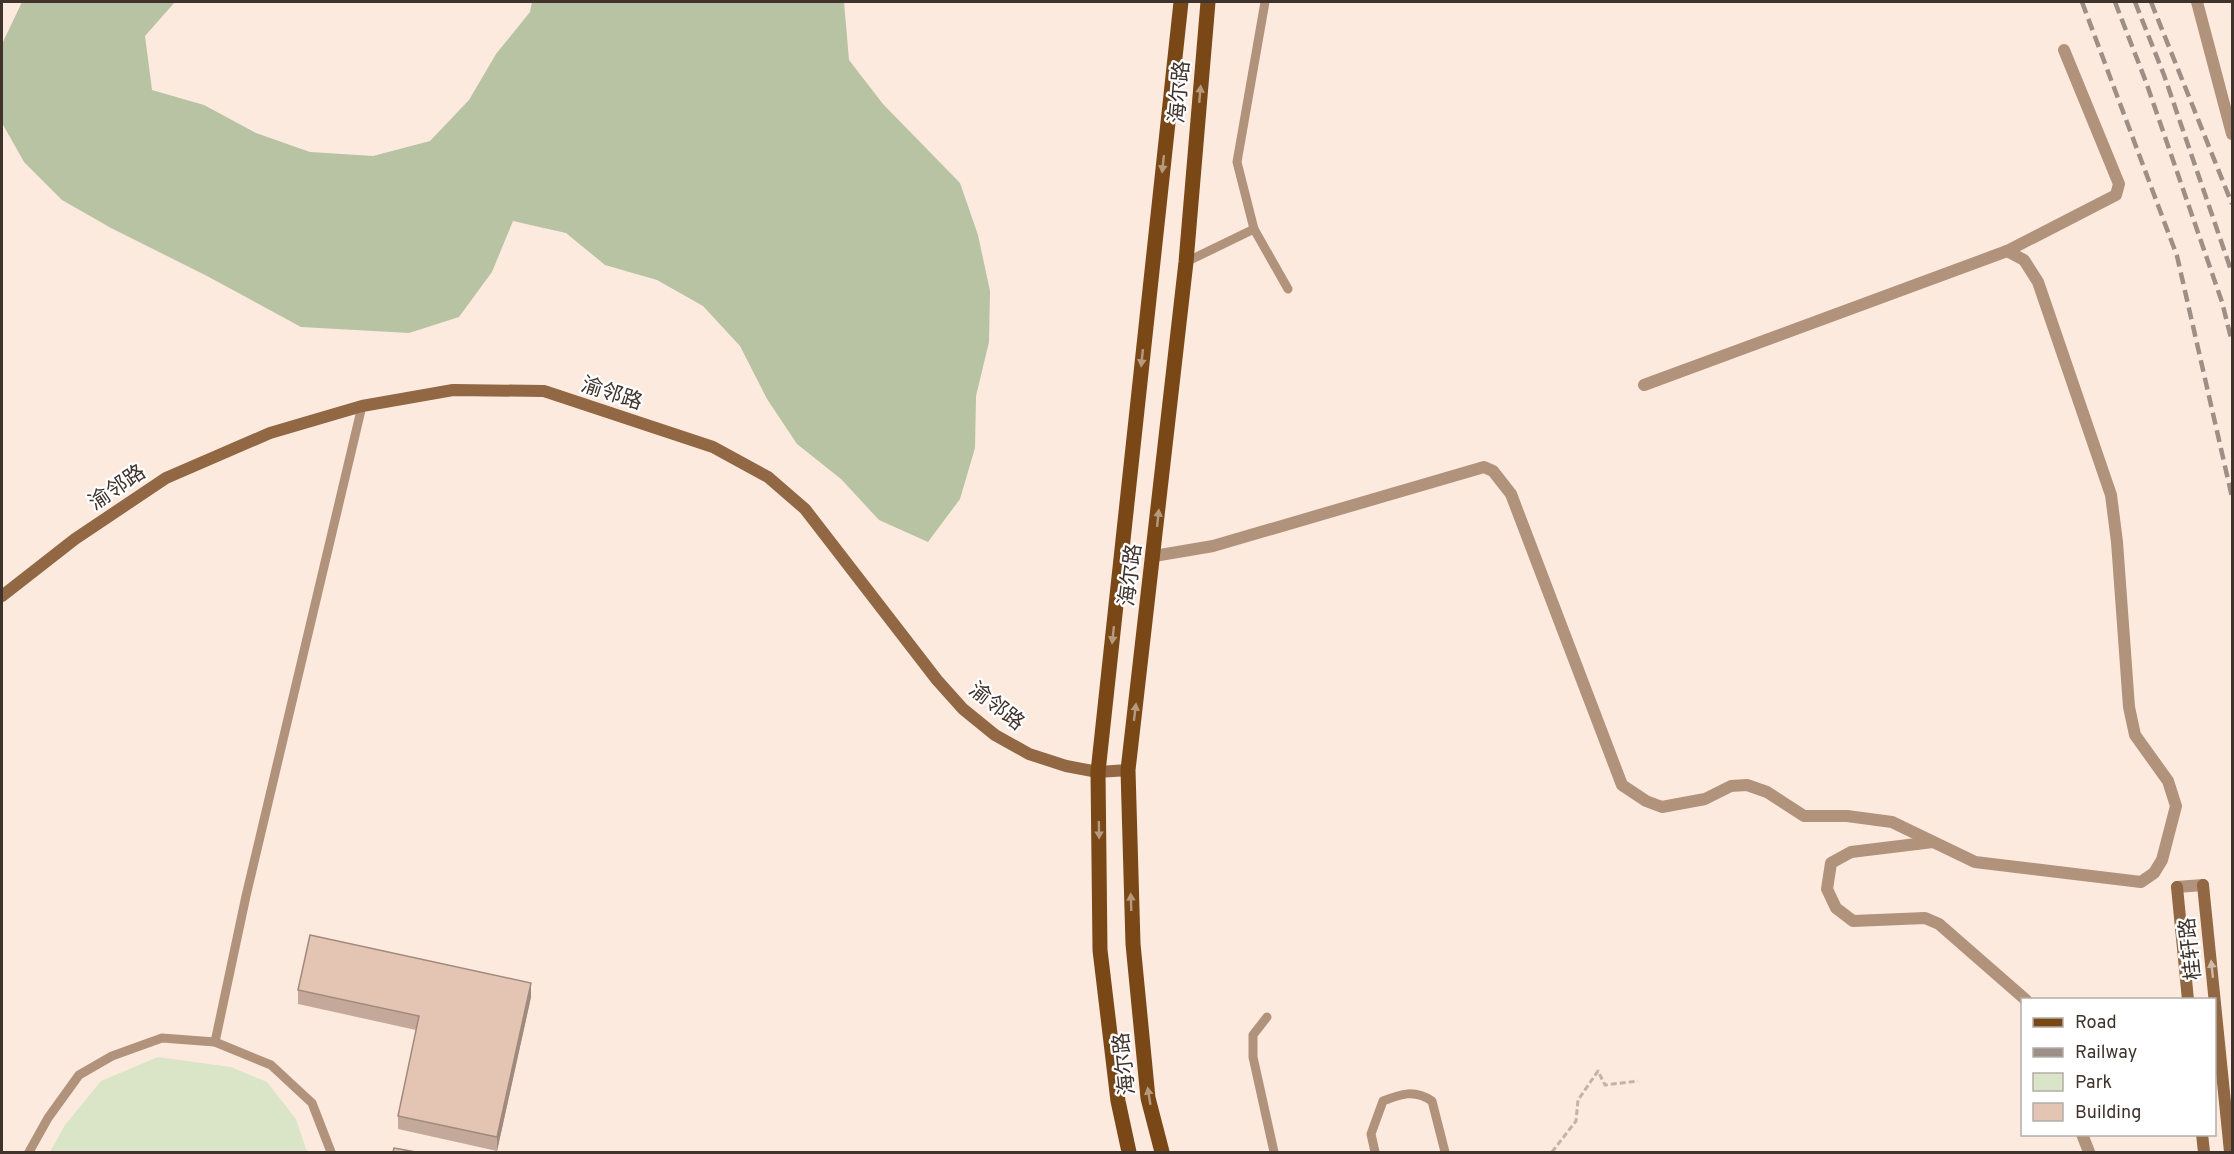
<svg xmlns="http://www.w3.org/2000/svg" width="2234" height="1154" viewBox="0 0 2234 1154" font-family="Overpass,'Noto Sans SC',sans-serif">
<rect width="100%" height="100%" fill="#fdeadf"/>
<!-- green -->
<path fill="#dae5c7" d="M158 1057 231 1067 267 1082 296 1119 307 1152H50L65 1125 101 1081Z"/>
<!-- forest -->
<path fill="#b7c3a2" d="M22 2H175L145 36 152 90 204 105 256 133 310 152 373 156 430 141 469 100 496 54 530 12 532 2H844L849 60 883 104 960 183 978 235 990 291 989 342 976 396 975 448 960 499 928 542 879 520 841 479 797 444 767 399 740 346 703 306 657 280 605 265 566 233 513 221 492 272 459 317 409 333 301 327 207 276 111 228 62 200 24 162 2 123V44Z"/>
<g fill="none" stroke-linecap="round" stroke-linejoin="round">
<!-- path -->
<path stroke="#c3b2a9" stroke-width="3" stroke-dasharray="6 3" stroke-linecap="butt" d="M1552 1152 1576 1121 1578 1100 1598 1071 1605 1085 1638 1081"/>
<!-- service -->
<g stroke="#b1937c" stroke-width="9">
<path d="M1265 2 1237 162 1254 229 1288 289"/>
<path d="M1186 262 1254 229"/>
<path d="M1267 1017 1253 1035V1057L1274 1152"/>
<path d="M215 1042 246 896 362 406"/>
<path d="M29 1152 48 1118 79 1075 112 1056 162 1038 215 1042 271 1065 312 1103 331 1152"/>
<path d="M1375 1152 1371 1134 1383 1101C1401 1094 1414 1089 1432 1101L1445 1152"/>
</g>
<!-- minor -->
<g stroke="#b1937c" stroke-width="12">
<path d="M2197 2 2232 134"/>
<path d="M1644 385 2007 251 2116 195 2119 184 2064 50"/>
<path d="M1154 556 1213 546 1484 467 1493 471 1511 494 1622 785 1646 801 1662 807 1705 799 1731 786 1747 785 1767 792 1804 816H1847L1892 822 1975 862 2141 882 2154 873 2162 860 2176 806 2168 781 2135 735 2129 707 2117 542 2111 495 2038 282 2024 260 2007 251"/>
<path d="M1933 842 1851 852 1831 863 1827 889 1836 908 1853 921 1925 918 1939 924 2026 1000"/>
<path d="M2177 887 2203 885"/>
<path d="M2082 1134 2089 1152"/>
</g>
<!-- secondary -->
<g stroke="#916744" stroke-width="12">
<path d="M2 596 75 539 166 478 270 433 362 406 453 390 544 391 713 447 768 477 805 509 937 680 963 709 995 735 1029 754 1066 766 1098 772 1128 770"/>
<path d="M2203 885 2230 1152"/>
<path d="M2177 887 2188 1000"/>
<path d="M2202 1134 2204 1152"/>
</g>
<!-- primary -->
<g stroke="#7a4816" stroke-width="15">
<path d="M1129 1152 1118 1101 1100 950 1098 772 1181 2"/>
<path d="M1162 1152 1148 1098 1133 944 1128 770 1186 262 1208 2"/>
</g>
<!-- rail -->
<g stroke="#9e8f86" stroke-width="4.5" stroke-dasharray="12 6" stroke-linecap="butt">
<path d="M2082 2 2177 256 2232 497"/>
<path d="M2115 2 2146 82 2222 302 2232 342"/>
<path d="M2135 2 2164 75 2232 273"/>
<path d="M2151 2 2232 204"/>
</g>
</g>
<!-- wall -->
<path fill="#c4a99a" d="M298 990 531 997 497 1151 398 1129V1116L416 1030 298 1004Z"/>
<!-- shaded-wall -->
<path fill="#a08a7d" d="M531 983V997L497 1151V1137Z"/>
<!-- building -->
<g fill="#e4c5b3" stroke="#a08a7d" stroke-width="1.5">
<path d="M310 935 531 983 497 1137 398 1116 419 1016 298 990Z"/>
<path d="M394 1148 416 1152H393Z"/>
</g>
<!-- one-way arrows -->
<defs><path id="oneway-solid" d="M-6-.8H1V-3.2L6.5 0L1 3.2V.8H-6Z" transform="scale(1.5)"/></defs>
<g fill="#b69a7f">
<use href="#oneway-solid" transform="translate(1200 94) rotate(-85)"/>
<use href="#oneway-solid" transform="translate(1163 164) rotate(96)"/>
<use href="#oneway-solid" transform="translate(1142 358) rotate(96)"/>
<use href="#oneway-solid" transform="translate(1158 518) rotate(-84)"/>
<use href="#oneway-solid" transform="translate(1113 635) rotate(96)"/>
<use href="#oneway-solid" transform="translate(1135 712) rotate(-83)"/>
<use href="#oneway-solid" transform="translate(1099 830) rotate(89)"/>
<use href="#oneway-solid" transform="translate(1131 902) rotate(-92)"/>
<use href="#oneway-solid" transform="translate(1149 1096) rotate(-99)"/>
</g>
<use fill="#cebbab" href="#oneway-solid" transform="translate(2212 969) rotate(-96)"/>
<g text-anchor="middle" stroke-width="4.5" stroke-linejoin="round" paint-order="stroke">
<!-- street labels -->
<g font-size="21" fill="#3f332c" stroke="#fff">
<text transform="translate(1179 92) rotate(-85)" y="7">海尔路</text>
<text transform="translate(612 393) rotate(18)" y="7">渝邻路</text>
<text transform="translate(117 487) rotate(-34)" y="7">渝邻路</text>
<text transform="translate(1130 575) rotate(-83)" y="7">海尔路</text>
<text transform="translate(997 706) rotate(38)" y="7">渝邻路</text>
<text transform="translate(2190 949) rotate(-96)" y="7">桂轩路</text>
<text transform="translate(1124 1064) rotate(-96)" y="7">海尔路</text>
</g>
</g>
<!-- border -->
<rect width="2234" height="1154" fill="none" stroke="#3f332c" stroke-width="6"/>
<!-- legend -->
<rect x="2021" y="998" width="195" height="138" fill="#ffffff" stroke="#b2adab" stroke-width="1.5"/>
<rect x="2033" y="1018" width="30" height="9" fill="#7a4816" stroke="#b2adab" stroke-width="1.5"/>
<text x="2075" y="1028" font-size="18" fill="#3f332c">Road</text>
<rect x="2033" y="1048" width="30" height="9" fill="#9e8f86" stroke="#b2adab" stroke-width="1.5"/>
<text x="2075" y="1058" font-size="18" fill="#3f332c">Railway</text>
<rect x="2033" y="1073" width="30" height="18" fill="#dae5c7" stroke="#b2adab" stroke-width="1.5"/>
<text x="2075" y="1088" font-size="18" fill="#3f332c">Park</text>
<rect x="2033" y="1103" width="30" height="18" fill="#e4c5b3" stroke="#b2adab" stroke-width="1.5"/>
<text x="2075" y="1118" font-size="18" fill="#3f332c">Building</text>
</svg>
